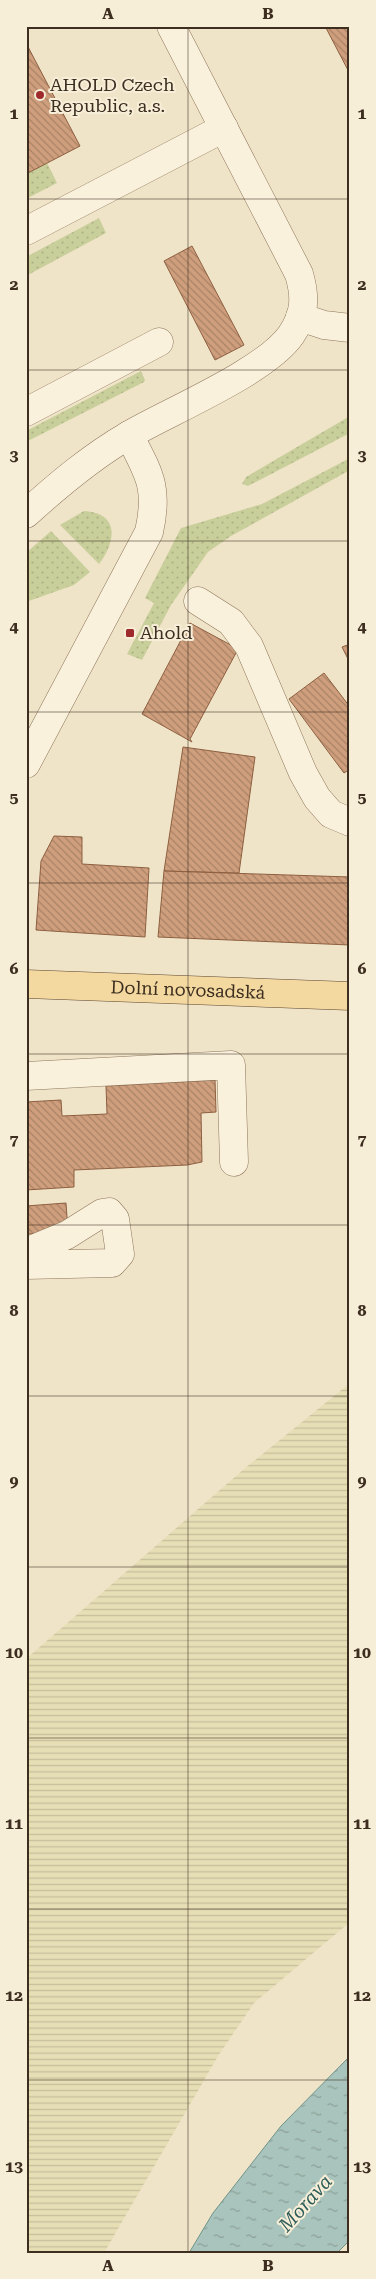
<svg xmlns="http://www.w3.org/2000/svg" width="376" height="2279" viewBox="0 0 376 2279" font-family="'Roboto Serif',serif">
<defs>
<pattern id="farmland-rules" width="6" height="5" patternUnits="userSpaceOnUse" patternTransform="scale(1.25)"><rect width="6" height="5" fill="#e6deb5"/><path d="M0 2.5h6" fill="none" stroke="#c6bf9b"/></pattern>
<pattern id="grass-dots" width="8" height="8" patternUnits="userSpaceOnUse" patternTransform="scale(1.25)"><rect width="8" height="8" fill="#c9cf9b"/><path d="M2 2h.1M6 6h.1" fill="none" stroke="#aeb285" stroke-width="1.8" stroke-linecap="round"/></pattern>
<pattern id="water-ripples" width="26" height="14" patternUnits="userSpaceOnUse" patternTransform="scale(1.25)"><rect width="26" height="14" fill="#a9c4bc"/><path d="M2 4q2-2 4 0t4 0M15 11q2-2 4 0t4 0" fill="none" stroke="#8ba098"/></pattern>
<pattern id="building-back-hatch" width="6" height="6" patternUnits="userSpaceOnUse" patternTransform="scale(1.25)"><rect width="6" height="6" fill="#cf9f7d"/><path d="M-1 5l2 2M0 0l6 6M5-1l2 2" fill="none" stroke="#a98266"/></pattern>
</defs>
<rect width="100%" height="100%" fill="#f0e4c8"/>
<!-- farmland -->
<path fill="url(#farmland-rules)" d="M350 1383V1922L254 2003 218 2056 104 2253H26V1659L244 1469Z"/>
<!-- grass -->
<g fill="url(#grass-dots)">
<path d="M47 163 57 183 26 199V174Z"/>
<path d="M99 218 106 233 26 276V257Z"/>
<path d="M141 371 145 380 144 382 26 442V431Z"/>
<path d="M350 416V433L248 486 242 484 246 477Z"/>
<path d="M350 458V470L231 536 208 552 171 605 142 660 127 654 154 603 145 598 181 528 262 504Z"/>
<path d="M84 511C120 513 116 542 99 564L60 525Z"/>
<path d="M51 531 90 572 74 585 26 602V553Z"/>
</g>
<!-- water -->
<path fill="url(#water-ripples)" stroke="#6f938a" d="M350 2056V2240L337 2253H189L213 2213 281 2126Z"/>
<!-- building -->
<g fill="url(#building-back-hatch)" stroke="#8d5f41">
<path d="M325 26H350V74Z"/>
<path d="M26 43 80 146 26 174Z"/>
<path d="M192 246 244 345 215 360 164 261Z"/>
<path d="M190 623 240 650 237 651 190 739 192 742 142 714Z"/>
<path d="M350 644V663L342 647Z"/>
<path d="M324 673 350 707V769L344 773 289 699Z"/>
<path d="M183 747 255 757 239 873 164 871Z"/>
<path d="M54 836 82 837V864L149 868 145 937 36 930 41 861Z"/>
<path d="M164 871 350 877V945L158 937Z"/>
<path d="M215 1080 216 1112 201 1113 202 1162 187 1165 74 1170V1187L26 1190V1102L61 1100 62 1116 107 1114 106 1086Z"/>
<path d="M66 1203 68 1231 28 1234 26 1206Z"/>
</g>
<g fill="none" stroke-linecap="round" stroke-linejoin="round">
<defs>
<g id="minor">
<path d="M26 231 224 128"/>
<path d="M300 317 324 325 350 328"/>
<path d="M26 412 159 342"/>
<path d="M26 514C58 485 91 457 129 435 170 411 265 372 291 335 305 314 306 298 299 274L171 26"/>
<path d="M198 601 231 622 249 646 303 773 317 798 331 814 350 822"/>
<path d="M26 764 149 532C159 487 149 474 129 435"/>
<path d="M26 1076 231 1065 234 1162"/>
<path d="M26 1252 67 1235 102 1213 109 1212 115 1219 120 1254 112 1263 26 1265"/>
</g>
<g id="major">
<path id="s1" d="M26 984 350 996"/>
</g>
</defs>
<!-- minor casing -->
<use href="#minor" stroke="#8d765c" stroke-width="29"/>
<!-- major casing -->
<use href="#major" stroke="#5b4430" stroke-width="29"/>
<!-- minor -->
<use href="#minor" stroke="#faf1dc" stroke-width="28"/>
<!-- major -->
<use href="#major" stroke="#f3d9a0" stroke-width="28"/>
</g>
<!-- grid -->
<path fill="none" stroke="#3d2e20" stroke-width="1" stroke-opacity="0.55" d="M188 26V2253M26 199H350M26 370H350M26 541H350M26 712H350M26 883H350M26 1054H350M26 1225H350M26 1396H350M26 1567H350M26 1738H350M26 1909H350M26 2080H350"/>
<!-- markers -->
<g fill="#9e2a2b" stroke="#f7eed8" stroke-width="2">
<circle cx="40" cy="95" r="5"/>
<rect x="125" y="628" width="10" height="10" rx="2.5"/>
</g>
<g text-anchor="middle" stroke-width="4" stroke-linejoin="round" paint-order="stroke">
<!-- poi labels -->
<g font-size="18" fill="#3d2e20" stroke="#f7eed8" text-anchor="start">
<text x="50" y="91">AHOLD Czech<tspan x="50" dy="21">Republic, a.s.</tspan></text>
<text x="140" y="639">Ahold</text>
</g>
<!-- street labels -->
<g font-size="18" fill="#3d2e20" stroke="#f7eed8">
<text dy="6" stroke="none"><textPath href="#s1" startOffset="162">Dolní novosadská</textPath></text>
</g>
<!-- water labels -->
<g font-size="19" font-style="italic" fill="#2f5d5a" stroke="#f7eed8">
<text transform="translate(305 2203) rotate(-48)" y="7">Morava</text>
</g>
</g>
<!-- border -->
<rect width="376" height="2279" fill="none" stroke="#f7eed8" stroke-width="55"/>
<rect x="28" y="28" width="320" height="2224" fill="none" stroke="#3d2e20" stroke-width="2"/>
<g font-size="16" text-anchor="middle" font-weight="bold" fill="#3d2e20">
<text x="108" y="19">A</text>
<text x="268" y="19">B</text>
<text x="14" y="119">1</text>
<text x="362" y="119">1</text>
<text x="14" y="290">2</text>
<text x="362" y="290">2</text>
<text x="14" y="461">3</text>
<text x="362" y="461">3</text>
<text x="14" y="632">4</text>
<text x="362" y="632">4</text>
<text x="14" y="803">5</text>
<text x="362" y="803">5</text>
<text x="14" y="974">6</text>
<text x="362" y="974">6</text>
<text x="14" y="1145">7</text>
<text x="362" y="1145">7</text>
<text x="14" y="1316">8</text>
<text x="362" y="1316">8</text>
<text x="14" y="1487">9</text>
<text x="362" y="1487">9</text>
<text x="14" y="1658">10</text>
<text x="362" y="1658">10</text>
<text x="14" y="1829">11</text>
<text x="362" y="1829">11</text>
<text x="14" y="2001">12</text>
<text x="362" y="2001">12</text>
<text x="14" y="2172">13</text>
<text x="362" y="2172">13</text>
<text x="108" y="2271">A</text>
<text x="268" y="2271">B</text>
</g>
</svg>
